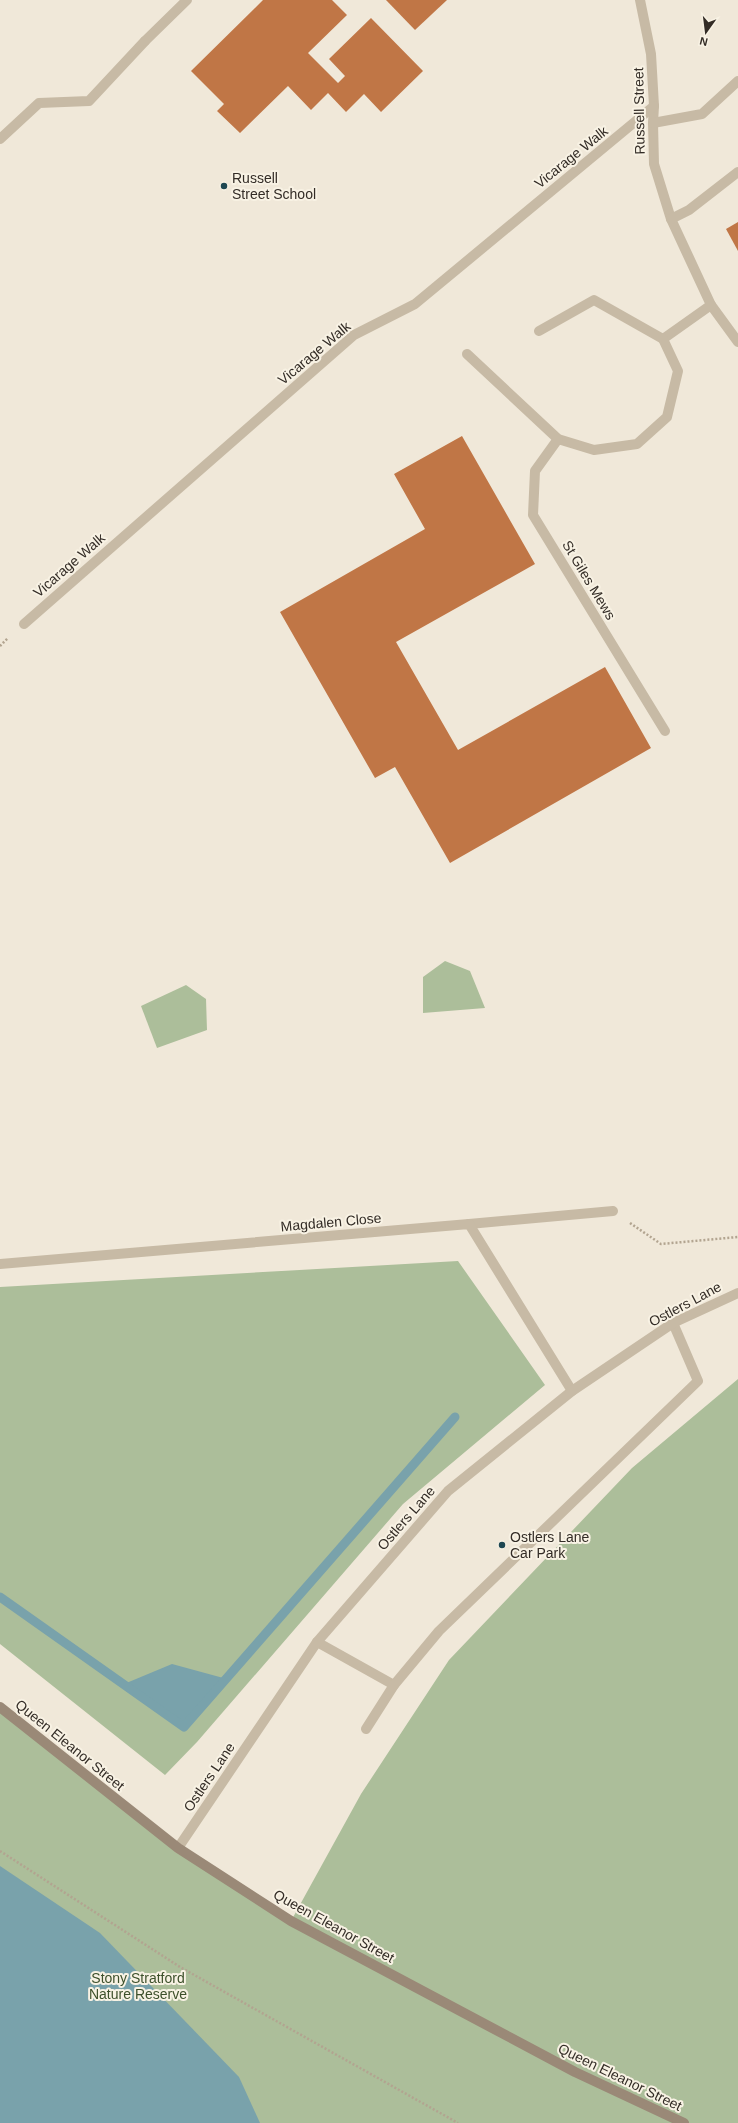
<svg xmlns="http://www.w3.org/2000/svg" width="738" height="2123" viewBox="0 0 738 2123" font-family="Helvetica,sans-serif">
<rect width="100%" height="100%" fill="#f0e8d9"/>
<!-- green -->
<g fill="#acbe9a">
<path d="M445 961 470 971 485 1008 423 1013V977Z"/>
<path d="M186 985 206 999 207 1030 157 1048 141 1006Z"/>
<path d="M458 1261 545 1385 403 1504 197 1742 165 1775 0 1644V1287Z"/>
<path d="M738 1379V2123H0V1707L178 1848 291 1921 361 1794 449 1660 632 1468Z"/>
</g>
<!-- water -->
<g fill="#79a2ab">
<path d="M172 1664 227 1679 184 1727 124 1684Z"/>
<path d="M0 1866 100 1933 239 2077 260 2123H0Z"/>
</g>
<g fill="none" stroke-linecap="round" stroke-linejoin="round">
<!-- stream -->
<path stroke="#79a2ab" stroke-width="9" d="M0 1597 184 1727 455 1417"/>
</g>
<!-- building -->
<g fill="#c07646">
<path d="M263 0H332L347 15 308 53 338 83 345 76 329 59 371 18 423 71 381 112 364 94 346 112 328 93 311 110 288 86 240 133 217 111 224 104 191 71Z"/>
<path d="M386 0H447L415 30Z"/>
<path d="M738 222V251L726 229Z"/>
<path d="M462 436 535 564 396 642 458 750 605 667 651 748 450 863 395 767 375 778 280 612 425 529 394 474Z"/>
</g>
<g fill="none" stroke-linecap="round" stroke-linejoin="round">
<!-- path -->
<g stroke="#b2a490" stroke-width="2.5" stroke-dasharray="2 2" stroke-linecap="butt">
<path d="M0 646 8 638"/>
<path d="M630 1223 661 1244 738 1237"/>
<path d="M0 1851 180 1967 458 2123"/>
</g>
<!-- lane -->
<g stroke="#c7baa5" stroke-width="10">
<path d="M0 139 39 103 89 101 145 41"/>
<path d="M317 1642 394 1685"/>
<path d="M366 1729 394 1685 439 1631 698 1381 673 1323"/>
</g>
<!-- street -->
<g stroke="#c7baa5" stroke-width="10">
<path d="M640 0 651 54 654 106 653 123 654 164 671 219 711 305 738 342"/>
<path d="M145 41 187 0"/>
<path d="M653 123 702 114 738 81"/>
<path d="M671 219 689 210 738 172"/>
<path d="M663 339 711 305"/>
<path d="M467 354 558 439 594 450 637 444 667 417 678 371 663 339 594 300 539 331"/>
<path d="M558 439 535 471 533 515 665 731"/>
<path d="M24 624 354 335 415 304 654 106"/>
<path d="M469 1224 613 1211"/>
<path d="M0 1264 469 1224 572 1391"/>
<path d="M178 1848 317 1642 448 1491 572 1391 673 1323 738 1293"/>
</g>
<!-- secondary -->
<path stroke="#9a8977" stroke-width="10" d="M0 1707 178 1848 291 1921 575 2072 684 2123"/>
</g>
<!-- markers -->
<g fill="#1e4752" stroke="#f8f2e4" stroke-width="1.5">
<circle cx="224" cy="186" r="4"/>
<circle cx="502" cy="1545" r="4"/>
</g>
<g text-anchor="middle" stroke-width="4" stroke-linejoin="round" paint-order="stroke">
<!-- street labels -->
<g font-size="14" fill="#332c26" stroke="#f8f2e4">
<text transform="translate(639 111) rotate(-91)" y="5">Russell Street</text>
<text transform="translate(571 157) rotate(-39)" y="5">Vicarage Walk</text>
<text transform="translate(314 353) rotate(-40)" y="5">Vicarage Walk</text>
<text transform="translate(69 565) rotate(-41)" y="5">Vicarage Walk</text>
<text transform="translate(589 580) rotate(59)" y="5">St Giles Mews</text>
<text transform="translate(331 1222) rotate(-5)" y="5">Magdalen Close</text>
<text transform="translate(685 1304) rotate(-28)" y="5">Ostlers Lane</text>
<text transform="translate(406 1518) rotate(-49)" y="5">Ostlers Lane</text>
<text transform="translate(70 1745) rotate(39)" y="5">Queen Eleanor Street</text>
<text transform="translate(209 1777) rotate(-56)" y="5">Ostlers Lane</text>
<text transform="translate(334 1926) rotate(29)" y="5">Queen Eleanor Street</text>
<text transform="translate(620 2077) rotate(26)" y="5">Queen Eleanor Street</text>
</g>
<!-- poi labels -->
<g font-size="14" fill="#332c26" stroke="#f8f2e4" text-anchor="start">
<text x="232" y="183">Russell<tspan x="232" dy="16">Street School</tspan></text>
<text x="510" y="1542">Ostlers Lane<tspan x="510" dy="16">Car Park</tspan></text>
</g>
<!-- park labels -->
<g font-size="14" fill="#3d502b" stroke="#f8f2e4">
<text x="138" y="1983">Stony Stratford<tspan x="138" dy="16">Nature Reserve</tspan></text>
</g>
</g>
<!-- north arrow -->
<g transform="translate(706 32) rotate(194)" stroke="#f8f2e4" stroke-width="3" paint-order="stroke">
<path d="M0-3L7 15L0 10L-7 15Z" fill="#332c26"/>
<text y="-6" font-size="11" font-weight="bold" text-anchor="middle" fill="#332c26">N</text>
</g>
</svg>
